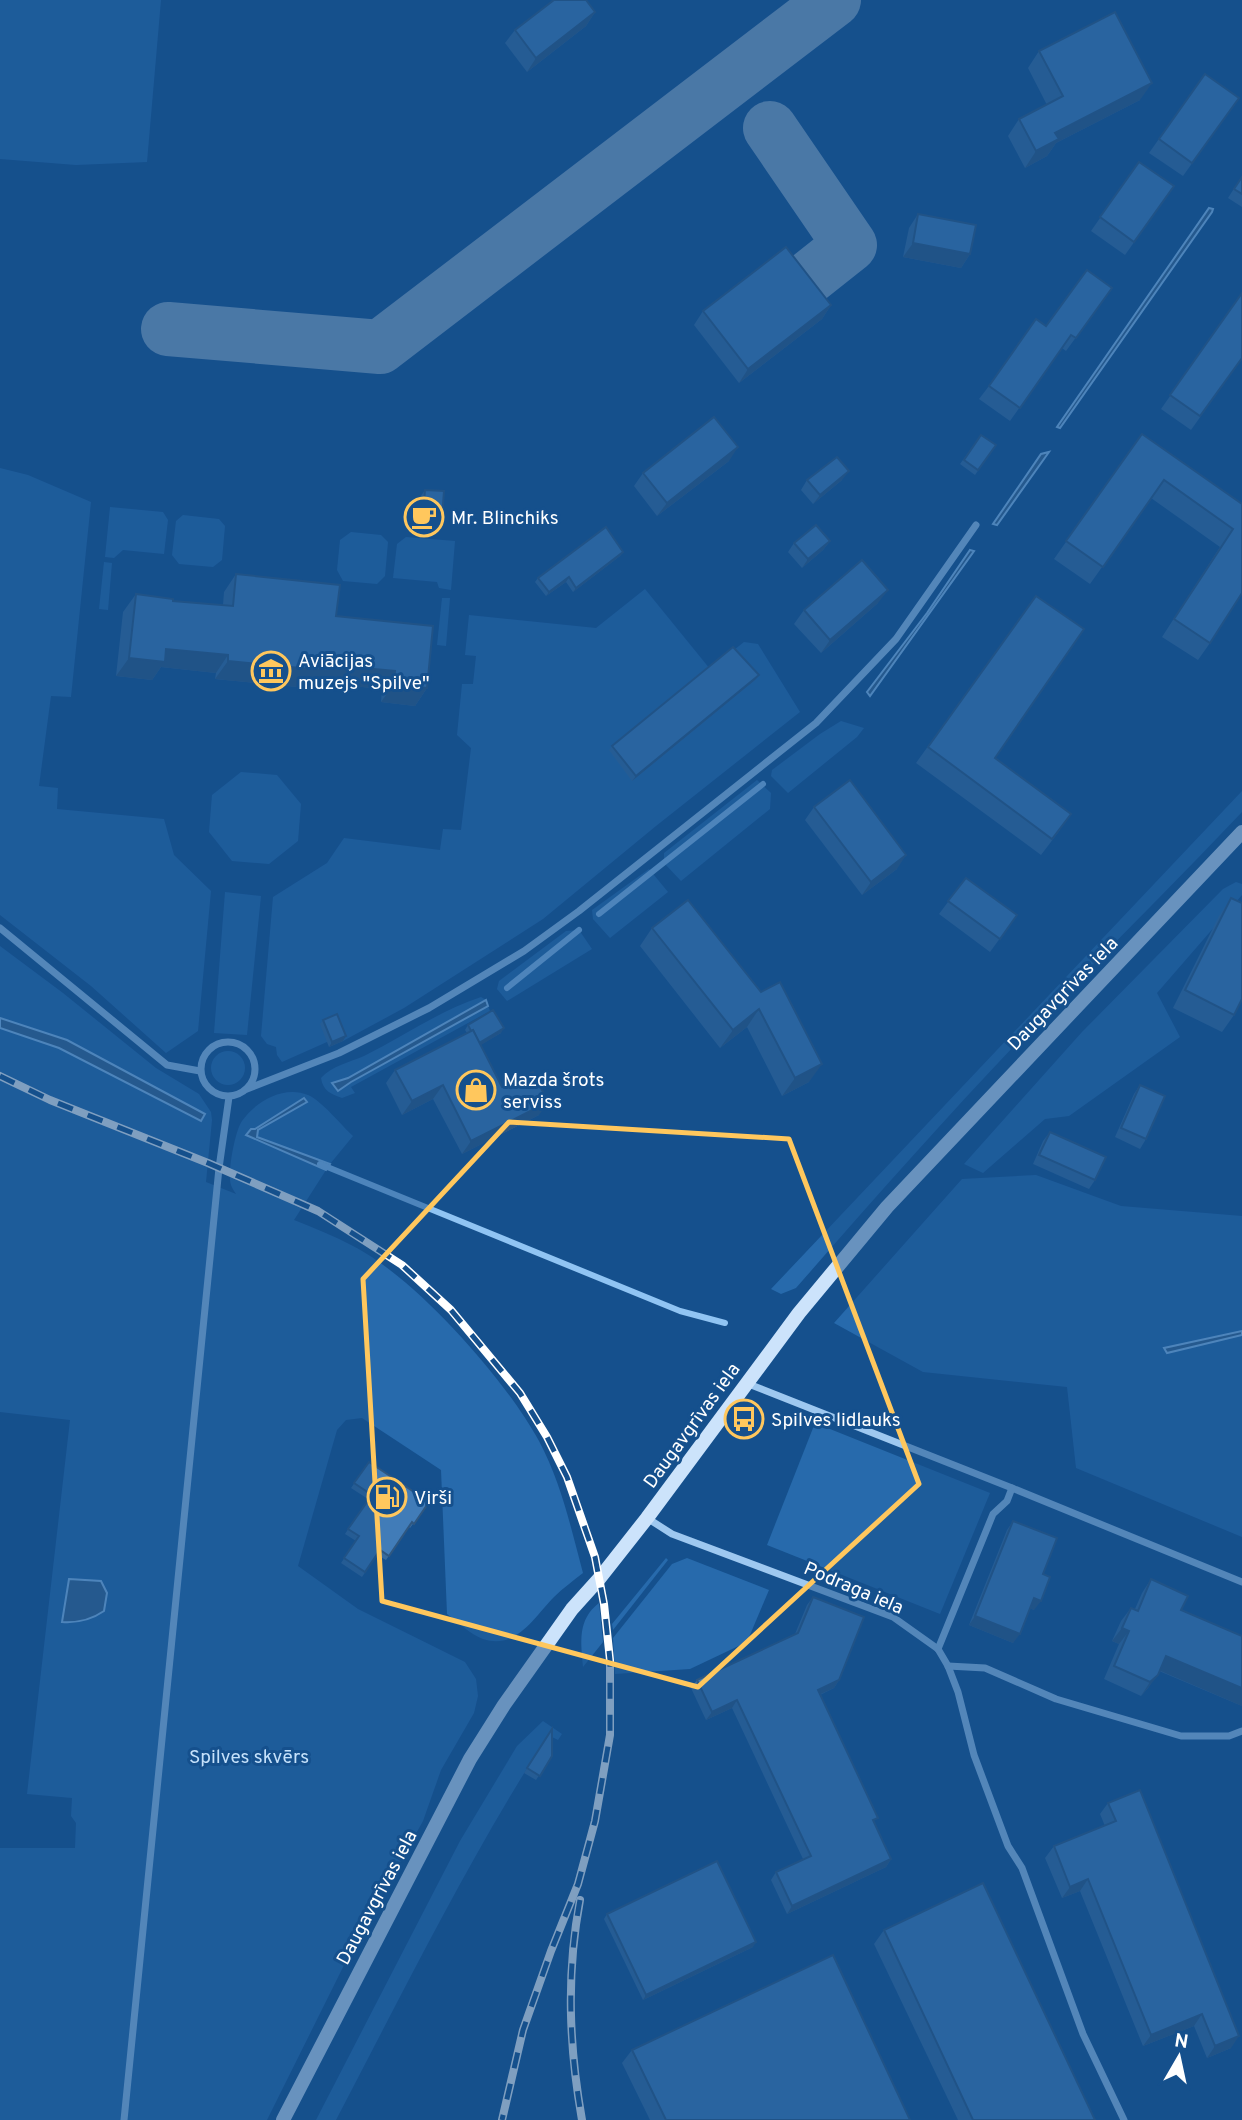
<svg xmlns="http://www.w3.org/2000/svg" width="1242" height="2120" viewBox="0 0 1242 2120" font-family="Overpass,sans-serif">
<rect width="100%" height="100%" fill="#15508d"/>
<!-- green -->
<g fill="#276aac">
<path d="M0 0H161L147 162 76 165 0 159Z"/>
<path d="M0 468 28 475 91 502 71 697 51 696 39 786 58 788 57 809 164 819 174 855 211 891 198 1031 166 1053 91 986 0 915Z"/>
<path d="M110 507 163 512 168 520 164 554 123 550 114 558 105 557Z"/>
<path d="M183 515 219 519 225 526 222 560 213 567 179 564 172 555 176 521Z"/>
<path d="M351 532 381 535 388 542 385 576 377 584 343 581 337 570 340 540Z"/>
<path d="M406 537 455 541 451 590 439 588 437 582 393 578 397 544Z"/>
<path d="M104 562 112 563 108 610 99 609Z"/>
<path d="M645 589 710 669 744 642 758 644 800 712 656 826 543 919 404 1008 343 1041 327 1042 282 1062 277 1055 276 1047 267 1044 261 1036 273 897 327 863 344 838 440 850 443 829 461 830 471 748 457 735 462 684H473L476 656 465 655 469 615 596 628Z"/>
<path d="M442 598H450L446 646 437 645Z"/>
<path d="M841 721 864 728 857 737 788 793 771 776 772 770 820 734Z"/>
<path d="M241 772 277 775 301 804 298 841 269 864 232 861 209 832 212 795Z"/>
<path d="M757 780 771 793 770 809 681 881 664 863V853Z"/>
<path d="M1242 791V812C1187 870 1131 926 1075 983 978 1081 887 1184 796 1288L781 1294 771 1289Z"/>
<path d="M649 869 668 892 610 938 593 919 592 910Z"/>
<path d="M1236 882 1242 884V895L1157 993 1180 1037 1069 1116 1045 1119 983 1173 964 1164 1082 1032 1223 889Z"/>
<path d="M225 892 261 896 247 1035 214 1033Z"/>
<path d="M579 930 592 949 507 1001 497 989 499 981 566 931Z"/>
<path d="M0 946 63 993 156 1068 199 1094 211 1112 212 1120 206 1182 236 1194C234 1191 232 1188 231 1185 227 1173 235 1131 242 1121 256 1101 284 1085 308 1095 322 1101 341 1125 353 1136L330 1164 257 1137 258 1130 306 1102 255 1129H251L247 1135 326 1170 294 1220C314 1228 334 1236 353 1246 416 1278 505 1379 539 1441 561 1482 571 1528 583 1573 573 1581 563 1588 554 1597 534 1617 517 1650 483 1639 471 1635 458 1622 447 1614L441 1470 362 1418 346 1420 337 1430 298 1566 358 1609 465 1662 476 1679 478 1696 474 1713 441 1770 423 1821 355 1943 267 2120H0V1848H75L76 1823 71 1816 72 1798 27 1794 70 1420 0 1412V1028L59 1048 200 1121 67 1040 0 1018Z"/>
<path d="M481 997 486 1000 348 1078 333 1083 338 1091 351 1082 488 1006 490 1011 351 1087 355 1093 342 1098C331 1094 323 1091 321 1078 332 1066 350 1062 364 1056 404 1036 439 1011 481 997Z"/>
<circle cx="228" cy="1068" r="17"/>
<path d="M1036 1175 1121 1206 1242 1216V1537L1076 1468 1067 1387 923 1372 834 1323 962 1179Z"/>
<path d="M815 1423 990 1493 940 1614 767 1545Z"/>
<path d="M666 1558 668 1560 613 1630 612 1624Z"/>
<path d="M687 1558 769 1590 747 1642 690 1669 615 1674 613 1638 672 1564Z"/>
<path d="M599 1603 603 1642 583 1667C581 1642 577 1620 599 1603Z"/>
<path d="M543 1721 562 1734 558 1740 548 1735C469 1858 404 1990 336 2120H316L460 1841 517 1746Z"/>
</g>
<!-- water -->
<g fill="#396591" stroke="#90c4f3" stroke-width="2">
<path d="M1209 208 1213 209 1212 212 1060 428 1057 427Z"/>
<path d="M1049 452 997 525 993 524 1041 454Z"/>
<path d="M970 550 974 551 870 696 867 692 927 613Z"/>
<path d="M486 1000 488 1006 351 1082 338 1091 332 1083 348 1078Z"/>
<path d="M0 1018 67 1040 205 1114 201 1121 59 1048 0 1028Z"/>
<path d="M304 1098 307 1102 258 1130 257 1137 330 1164 326 1170 246 1135 251 1129H255Z"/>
<path d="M1242 1331V1335L1167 1353 1164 1348Z"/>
<path d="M69 1579 101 1581 107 1593 104 1611C91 1620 77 1623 62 1622Z"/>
</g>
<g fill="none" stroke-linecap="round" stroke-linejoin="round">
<!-- stream -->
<g stroke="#90c4f3" stroke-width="6">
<path d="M599 914 763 784"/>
<path d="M507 988 579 930"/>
<path d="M320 1164 680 1311 725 1323"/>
</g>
<!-- taxiway -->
<g stroke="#8aa8c6" stroke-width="54">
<path d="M770 128 850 245 797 287"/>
<path d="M168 329 380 347 834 0"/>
</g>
<!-- minor -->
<g stroke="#9ec8f0" stroke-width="7">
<path d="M0 928 167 1065 200 1071"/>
<circle cx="228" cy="1069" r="27"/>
<path d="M247 1089 339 1053 429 1008 524 951 579 911 816 723 896 639 976 525"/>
<path d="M746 1383 1012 1488 1242 1582"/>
<path d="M647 1518 672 1534 893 1617 938 1649 948 1666 958 1692 974 1755 1008 1846 1022 1868 1083 2034 1124 2120"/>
<path d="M938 1649 993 1514 1007 1501 1012 1488"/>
<path d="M948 1666 985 1668 1056 1699 1181 1736H1229L1242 1731"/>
<path d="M124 2120 219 1168 229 1097"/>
</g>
<!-- secondary -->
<path stroke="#cce3fb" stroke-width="14" d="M283 2120 470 1759 504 1705 572 1609 599 1579 647 1518 799 1313 887 1207 1242 832"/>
<defs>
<g id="rail">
<path d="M0 1076 50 1100 208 1163 318 1211 402 1265 451 1310 520 1393 547 1437 567 1477 595 1557 604 1604 610 1660V1735L595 1821 578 1884 551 1951 523 2030 502 2120"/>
<path d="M580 1900C566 1975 569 2046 582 2120"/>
</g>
</defs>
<!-- rail casing -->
<use href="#rail" stroke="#fff" stroke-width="8"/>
<!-- rail -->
<use href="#rail" stroke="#15508d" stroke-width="5" stroke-dasharray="16" stroke-linecap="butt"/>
</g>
<!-- wall -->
<g fill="#386b9e">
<path d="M595 12 586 26 527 72 505 43 515 30Z"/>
<path d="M1039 51 1140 100 1056 143 1047 156 1025 168 1008 136 1019 119 1047 105 1028 68Z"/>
<path d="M1205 74 1239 98 1183 176 1149 153Z"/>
<path d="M1139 162 1174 186 1125 255 1091 231Z"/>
<path d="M1242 176V207L1228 198Z"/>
<path d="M918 214 970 254 961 268 903 257 909 228Z"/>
<path d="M1112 288 1066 351 1062 348 1010 421 979 399 989 386 1046 326Z"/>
<path d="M1242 293V358L1191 430 1161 409Z"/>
<path d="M831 305 822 319 739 383 694 325 703 311Z"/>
<path d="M1142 434 1242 504 1210 643 1198 660 1162 637 1220 547 1151 498 1090 584 1054 559Z"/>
<path d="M981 435 996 445 975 475 960 464Z"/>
<path d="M729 461 657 516 634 486 643 473Z"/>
<path d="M807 480H842L813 504 801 490Z"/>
<path d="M425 490 432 531 414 530 416 503Z"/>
<path d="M830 541 823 550 802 568 788 552 794 543Z"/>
<path d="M623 552 620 556 573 592 566 582 546 596 535 582 538 578Z"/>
<path d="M236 574 336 616 427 688 415 706 381 702 382 689 323 683 318 689 215 679 216 673 161 667 152 680 116 676 123 612 136 594 173 601 223 605 224 592Z"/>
<path d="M1036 596 995 758 1060 830 1041 855 916 763Z"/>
<path d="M878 603 821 653 794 624 804 610Z"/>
<path d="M759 675 755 680 632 781 609 750 612 746Z"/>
<path d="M814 807 897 869 862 895 805 820Z"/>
<path d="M966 878 1017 915 990 952 939 914Z"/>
<path d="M1231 898 1234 1015 1222 1032 1173 1008 1219 916Z"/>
<path d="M652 928 761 992 809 1082 782 1096 747 1027 720 1048 640 946Z"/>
<path d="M323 1020 346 1036 343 1041 329 1047 320 1024Z"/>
<path d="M468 1025 501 1033 480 1045 502 1087 539 1115 462 1154 433 1099 402 1115 386 1083 395 1070 467 1033 465 1030Z"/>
<path d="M1140 1085 1146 1139 1140 1149 1115 1137 1134 1094Z"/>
<path d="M1050 1132 1095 1180 1089 1189 1033 1164 1043 1141Z"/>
<path d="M369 1462 429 1502 410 1528 409 1527 386 1560 377 1555 362 1577 341 1563 356 1541 345 1534 368 1499 351 1488Z"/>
<path d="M1013 1521 1043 1574 1034 1610 1030 1608 1013 1643 969 1625 1007 1530Z"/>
<path d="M1151 1579 1181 1610 1242 1706 1159 1671 1148 1688 1141 1696 1104 1679 1119 1644 1112 1641 1121 1621 1131 1608 1135 1609 1142 1593Z"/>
<path d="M813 1597 839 1680 834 1688 820 1695 874 1823 891 1859 886 1867 787 1914 771 1880 776 1872 803 1859 732 1708 706 1720 691 1688 697 1680 795 1634 807 1605Z"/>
<path d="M552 1729V1756L536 1780 524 1773Z"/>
<path d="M1108 1803 1231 2048 1207 2058 1194 2026 1143 2046 1080 1891 1062 1898 1045 1858 1054 1846 1105 1826 1100 1814Z"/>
<path d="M607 1914 753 1947 643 2000 604 1919Z"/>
<path d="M884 1930 1095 2120H958L874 1944Z"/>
<path d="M632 2050 910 2120H650L622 2063Z"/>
</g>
<!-- shaded-wall -->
<g fill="#2e5781">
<path d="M595 12 586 26 527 72 536 58Z"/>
<path d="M1152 83 1140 100 1056 143 1047 156 1025 168 1036 151 1055 133Z"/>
<path d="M913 243 970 254 961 268 903 257Z"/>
<path d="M831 305 822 319 739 383 748 369Z"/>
<path d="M738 447 729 461 657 516 667 503Z"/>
<path d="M849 471 842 480 813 504 820 495Z"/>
<path d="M423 516 442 518 432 531 414 530Z"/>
<path d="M830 541 823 550 802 568 808 559Z"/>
<path d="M623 552 620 556 573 592 576 588Z"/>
<path d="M569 577 566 582 546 596 549 592Z"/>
<path d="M888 590 878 603 821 653 830 640Z"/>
<path d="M166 649 228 655 216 673 161 667 152 680 116 676 129 658Z"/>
<path d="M228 661 331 665 395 671 382 689 323 683 318 689 215 679Z"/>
<path d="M759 675 755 680 632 781 636 776Z"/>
<path d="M394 684 427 688 415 706 381 702Z"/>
<path d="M906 855 897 869 862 895 871 882Z"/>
<path d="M759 1009 747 1027 720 1048 733 1030Z"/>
<path d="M504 1028 501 1033 476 1048 479 1043Z"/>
<path d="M346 1036 343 1041 329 1047 332 1042Z"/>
<path d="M822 1064 809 1082 782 1096 795 1078Z"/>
<path d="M443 1085 433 1099 402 1115 412 1101Z"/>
<path d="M548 1102 539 1115 462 1154 471 1141Z"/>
<path d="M1034 1598 1041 1601 1034 1610 1027 1607Z"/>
<path d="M975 1616 1020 1634 1013 1643 969 1625Z"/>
<path d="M1122 1628 1129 1631 1119 1644 1112 1641Z"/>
<path d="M1166 1656 1242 1688V1706L1156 1669Z"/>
<path d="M1158 1675 1148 1688 1141 1696 1150 1682Z"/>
<path d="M839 1680 834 1688 812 1698 818 1690Z"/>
<path d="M737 1700 732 1708 706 1720 712 1712Z"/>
<path d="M891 1859 886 1867 787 1914 792 1906Z"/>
<path d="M1088 1879 1080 1891 1062 1898 1070 1887Z"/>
<path d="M756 1942 753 1947 643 2000 646 1995Z"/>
<path d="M1202 2014 1194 2026 1143 2046 1151 2035Z"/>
<path d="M1239 2036 1231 2048 1207 2058 1215 2046Z"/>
</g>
<!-- building -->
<g fill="#417cb8" stroke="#2e5781" stroke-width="2">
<path d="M554 0H586L595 12 536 58 515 30Z"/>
<path d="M1115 12 1152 83 1055 133 1059 139 1036 151 1019 119 1063 96 1039 51Z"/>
<path d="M1205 74 1239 98 1192 163 1159 139Z"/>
<path d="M1139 162 1174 186 1134 242 1100 217Z"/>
<path d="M1242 177V194L1234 189Z"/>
<path d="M918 214 976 225 970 254 913 243Z"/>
<path d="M786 247 831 305 748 369 703 311Z"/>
<path d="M1087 270 1112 288 1076 338 1071 335 1020 408 989 386 1036 319 1046 326Z"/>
<path d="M1242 293V358L1200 416 1170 395Z"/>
<path d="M714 417 738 447 667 503 643 473Z"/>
<path d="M1142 434 1242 504V593L1210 643 1174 619 1233 529 1164 480 1103 567 1066 541Z"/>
<path d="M981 435 996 445 978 470 964 460Z"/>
<path d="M837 457 849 471 820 495 807 480Z"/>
<path d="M425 490 444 491 442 518 423 516Z"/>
<path d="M816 525 830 541 808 559 794 543Z"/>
<path d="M606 527 623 552 576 588 569 577 549 592 538 578Z"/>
<path d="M862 560 888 590 830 640 804 610Z"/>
<path d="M236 574 340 585 336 616 433 626 427 688 394 684 395 671 331 665V671L228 661V655L166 649 165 662 129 658 136 594 173 599V601L233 606Z"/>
<path d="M1036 596 1084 629 995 758 1071 814 1052 839 928 747Z"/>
<path d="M733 647 759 675 636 776 612 746Z"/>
<path d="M850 780 906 855 871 882 814 807Z"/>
<path d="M966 878 1017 915 1000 939 948 901Z"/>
<path d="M1231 898 1242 903V999L1234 1015 1185 990Z"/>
<path d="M688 900 761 992 780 982 822 1064 795 1078 759 1009 733 1030 652 928Z"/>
<path d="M493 1010 504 1028 479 1043 473 1030 471 1031 468 1025Z"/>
<path d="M337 1014 346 1036 332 1042 323 1020Z"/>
<path d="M473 1030 502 1087 533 1072 548 1102 471 1141 443 1085 412 1101 395 1070Z"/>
<path d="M1140 1085 1165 1096 1146 1139 1121 1128Z"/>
<path d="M1050 1132 1106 1157 1095 1180 1039 1155Z"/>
<path d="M369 1462 429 1502 414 1524 412 1522 389 1556 380 1550 365 1572 344 1558 359 1536 348 1529 372 1495 354 1483Z"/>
<path d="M1013 1521 1057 1538 1043 1574 1050 1577 1041 1601 1034 1598 1020 1634 975 1616Z"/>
<path d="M1151 1579 1188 1596 1181 1610 1242 1636V1688L1166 1656 1158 1675 1150 1682 1114 1666 1129 1631 1122 1628 1131 1608 1138 1611Z"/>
<path d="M813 1597 864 1617 839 1680 818 1690 878 1818 873 1820 891 1859 792 1906 776 1872 811 1856 737 1700 712 1712 697 1680 798 1633Z"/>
<path d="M552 1729V1756L540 1776 527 1768Z"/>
<path d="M1140 1790 1239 2036 1215 2046 1202 2014 1151 2035 1088 1879 1070 1887 1054 1846 1116 1821 1108 1803Z"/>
<path d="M717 1861 756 1942 646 1995 607 1914Z"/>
<path d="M983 1883 1095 2120H973L884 1930Z"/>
<path d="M833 1955 910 2120H666L632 2050Z"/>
</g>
<!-- marked area -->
<path d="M0 0H1242V2120H0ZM509 1122 789 1139 919 1484 698 1687 382 1601 363 1279Z" fill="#15508d" fill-opacity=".55" fill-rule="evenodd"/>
<path fill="none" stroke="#ffc75d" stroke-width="5" stroke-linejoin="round" d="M509 1122 789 1139 919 1484 698 1687 382 1601 363 1279Z"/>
<!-- icons -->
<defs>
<symbol id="cafe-ring" viewBox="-11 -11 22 22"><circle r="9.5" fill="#15508d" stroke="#ffc75d" stroke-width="1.5"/><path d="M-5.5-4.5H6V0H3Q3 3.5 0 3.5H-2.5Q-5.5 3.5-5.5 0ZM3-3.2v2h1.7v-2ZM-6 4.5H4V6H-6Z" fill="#ffc75d"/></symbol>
<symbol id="museum-ring" viewBox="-11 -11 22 22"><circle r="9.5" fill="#15508d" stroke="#ffc75d" stroke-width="1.5"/><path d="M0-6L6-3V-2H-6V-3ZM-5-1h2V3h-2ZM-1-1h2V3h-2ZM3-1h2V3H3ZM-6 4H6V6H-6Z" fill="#ffc75d"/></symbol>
<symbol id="shop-ring" viewBox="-11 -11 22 22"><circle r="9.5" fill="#15508d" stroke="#ffc75d" stroke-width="1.5"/><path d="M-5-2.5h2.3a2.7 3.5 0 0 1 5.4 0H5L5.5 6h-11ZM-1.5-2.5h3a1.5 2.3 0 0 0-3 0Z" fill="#ffc75d"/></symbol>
<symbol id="bus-ring" viewBox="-11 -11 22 22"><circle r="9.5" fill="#15508d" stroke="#ffc75d" stroke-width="1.5"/><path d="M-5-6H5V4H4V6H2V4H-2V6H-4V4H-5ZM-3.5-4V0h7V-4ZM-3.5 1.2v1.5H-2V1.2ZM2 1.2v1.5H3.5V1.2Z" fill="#ffc75d"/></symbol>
<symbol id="fuel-ring" viewBox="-11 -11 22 22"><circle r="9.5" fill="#15508d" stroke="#ffc75d" stroke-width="1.5"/><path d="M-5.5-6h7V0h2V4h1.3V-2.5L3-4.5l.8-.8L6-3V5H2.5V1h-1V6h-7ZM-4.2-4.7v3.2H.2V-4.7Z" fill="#ffc75d"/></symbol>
</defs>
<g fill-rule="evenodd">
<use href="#cafe-ring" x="402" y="495" width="44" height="44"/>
<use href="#museum-ring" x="249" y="649" width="44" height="44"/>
<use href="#shop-ring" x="454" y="1068" width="44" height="44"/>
<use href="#bus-ring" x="722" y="1397" width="44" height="44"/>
<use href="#fuel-ring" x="365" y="1475" width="44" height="44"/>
</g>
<g text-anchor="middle" stroke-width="6" stroke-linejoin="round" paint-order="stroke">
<!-- poi labels -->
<g font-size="19" fill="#fff" stroke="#15508d" text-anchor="start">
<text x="451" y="524">Mr. Blinchiks</text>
<text x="298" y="667">Aviācijas<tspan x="298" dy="22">muzejs "Spilve"</tspan></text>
<text x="503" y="1086">Mazda šrots<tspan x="503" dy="22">serviss</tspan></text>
<text x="771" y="1426">Spilves lidlauks</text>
<text x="414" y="1504">Virši</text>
</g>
<!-- street labels -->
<g font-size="19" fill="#fff" stroke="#15508d">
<text transform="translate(1062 993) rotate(-46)" y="7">Daugavgrīvas iela</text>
<text transform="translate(691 1425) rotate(-54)" y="7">Daugavgrīvas iela</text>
<text transform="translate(854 1587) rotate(23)" y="7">Podraga iela</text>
<text transform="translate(376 1897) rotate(-62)" y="7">Daugavgrīvas iela</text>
</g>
<!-- park labels -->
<g font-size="19" fill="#c5e1fb" stroke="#15508d">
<text x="249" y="1763">Spilves skvērs</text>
</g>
</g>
<!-- north arrow -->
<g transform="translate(1179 2057) rotate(9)" stroke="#15508d" stroke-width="5" paint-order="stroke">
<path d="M0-5L12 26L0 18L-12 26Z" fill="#ffffff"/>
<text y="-10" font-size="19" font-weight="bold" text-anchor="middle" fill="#ffffff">N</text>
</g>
</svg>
